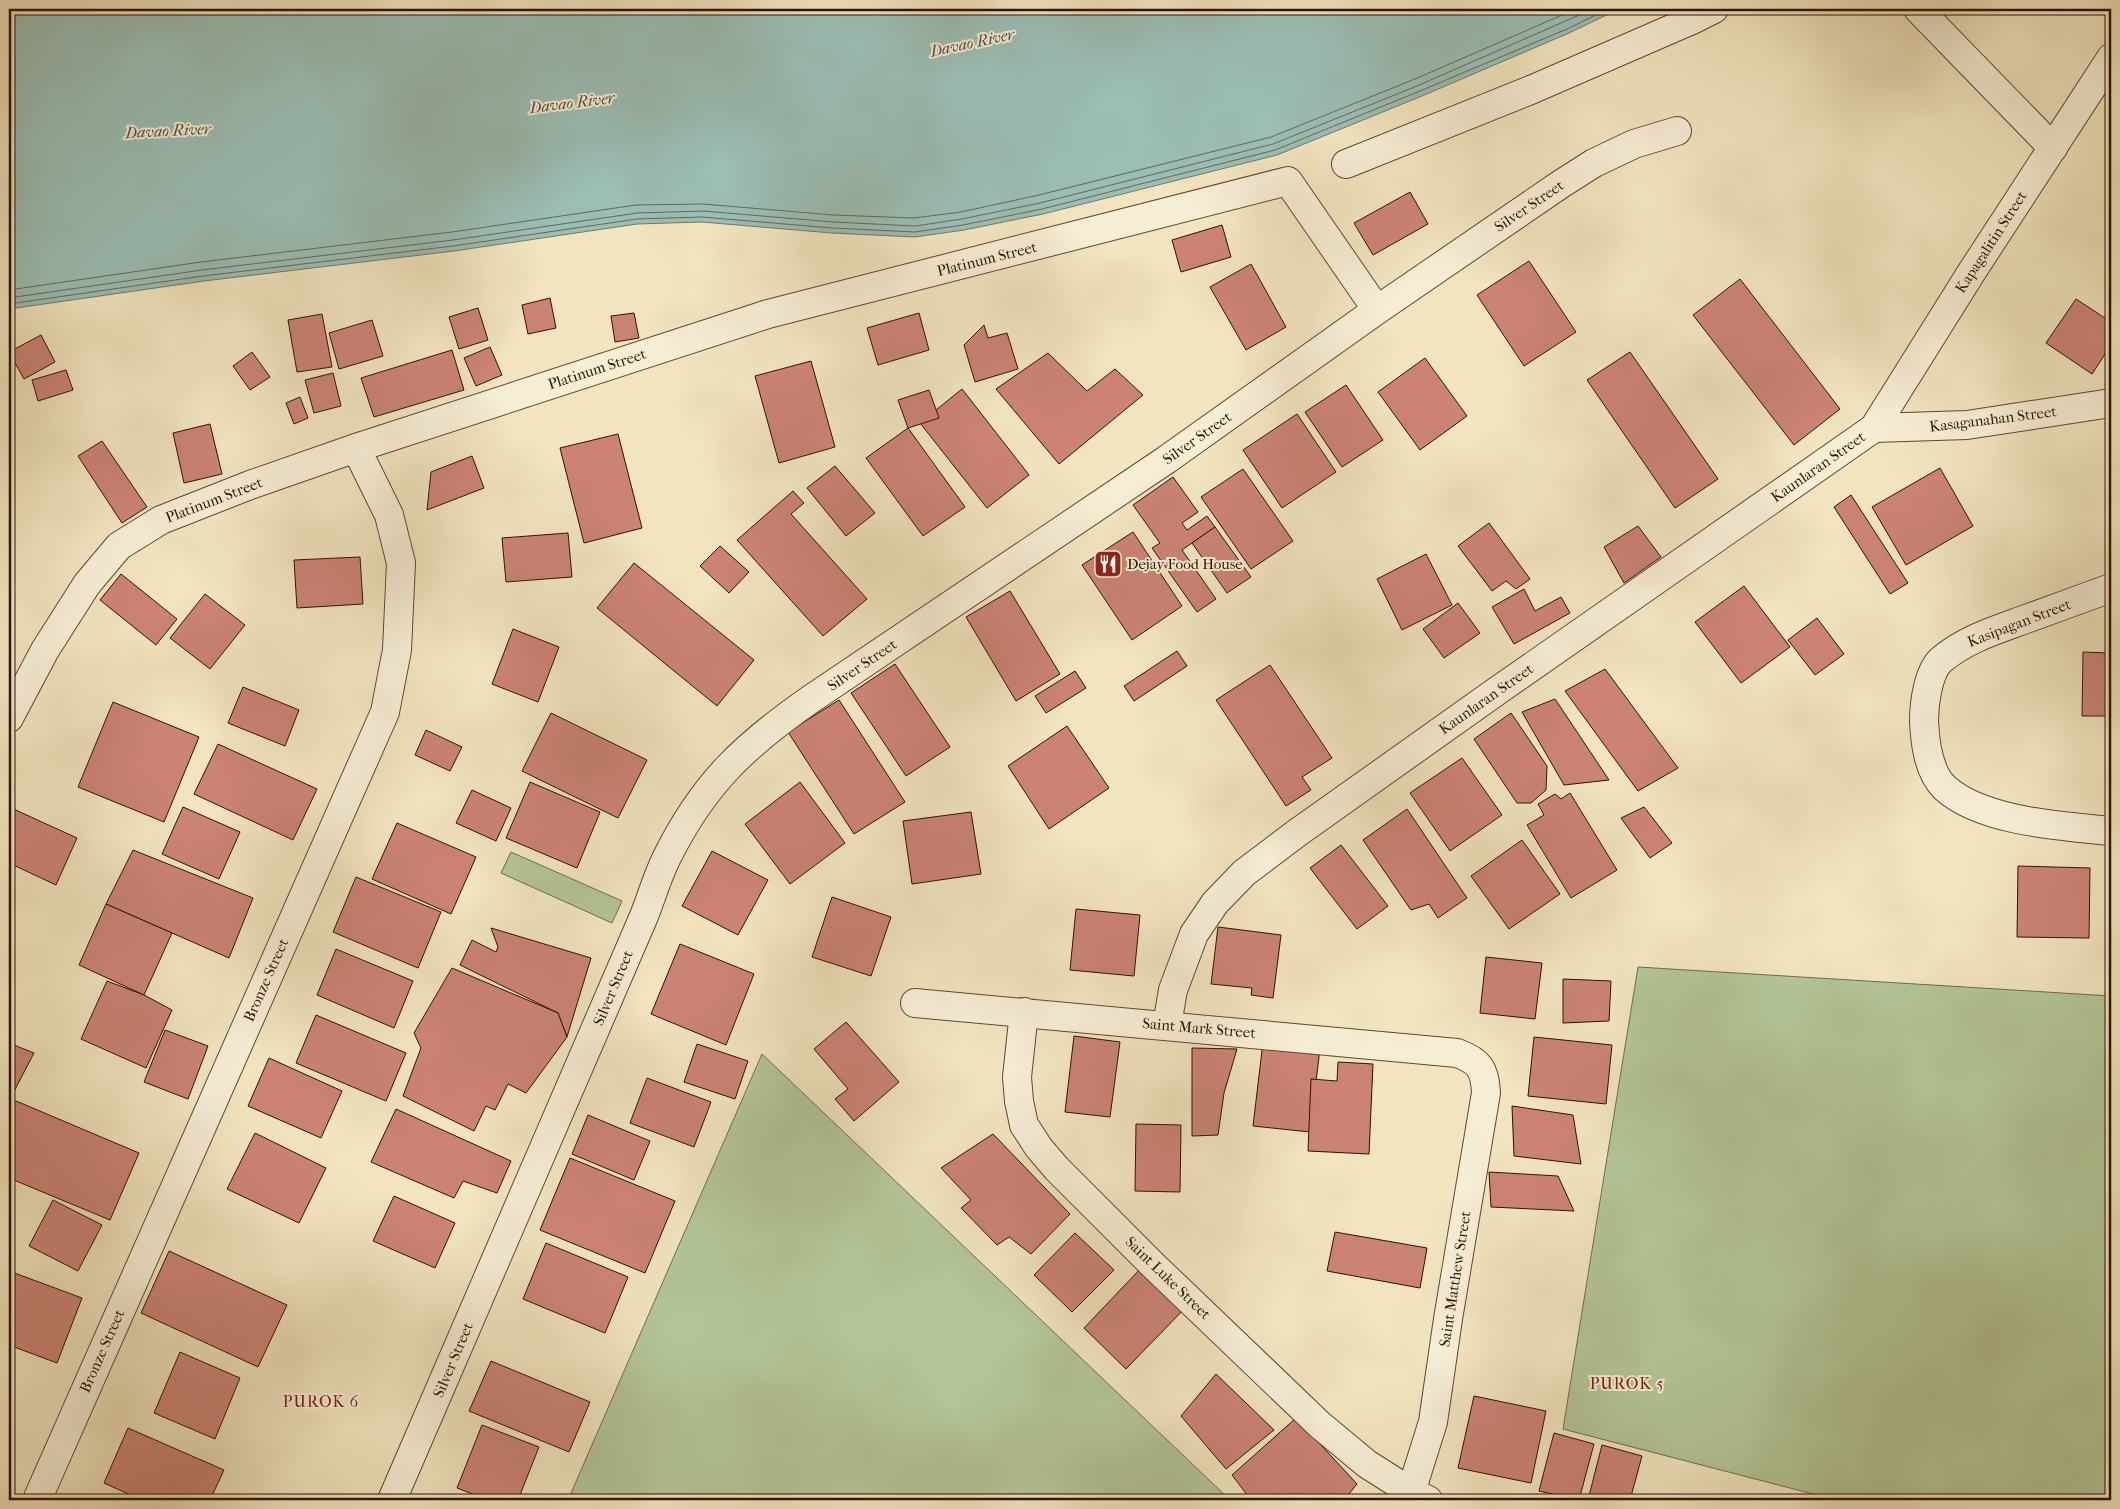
<svg xmlns="http://www.w3.org/2000/svg" width="2120" height="1509" viewBox="0 0 2120 1509" font-family="'IM FELL French Canon',serif">
<rect width="100%" height="100%" fill="#f1e4bf"/>
<filter id="stains"><feTurbulence type="fractalNoise" baseFrequency=".004" numOctaves="4"/><feColorMatrix values="0 0 0 0 .2 0 0 0 0 .09 0 0 0 0 .02 0 0 0 .5 -.17"/></filter>
<radialGradient id="worn" r=".72"><stop offset=".6" stop-color="#630" stop-opacity="0"/><stop offset="1" stop-color="#630" stop-opacity=".3"/></radialGradient>
<!-- green -->
<g fill="#b3c597" stroke="#716b4c">
<path d="M511 852 622 901 612 923 501 873Z"/>
<path d="M1638 967 2111 996V1500H1836L1563 1429Z"/>
<path d="M762 1054 1230 1500H568Z"/>
</g>
<!-- water -->
<path fill="#9bbeb5" stroke="#70796d" d="M9 9H1619L1569 33 1422 96 1277 155 1043 214 964 230 915 237 832 233 702 222 637 224 454 251 204 281 9 309Z"/>
<g fill="none" stroke-linecap="round" stroke-linejoin="round">
<!-- shore -->
<g stroke="#65685a" stroke-width="1">
<path d="M9 290 201 262 452 232 636 205 703 204 833 215 914 218 961 212 1039 195 1271 137 1415 79 1576 9"/>
<path d="M9 298 202 270 453 240 637 213 703 211 833 222 915 226 962 219 1040 203 1273 144 1417 86 1593 9"/>
<path d="M9 304 203 276 453 246 637 219 702 217 832 228 915 232 963 225 1042 209 1275 150 1420 91 1567 29 1608 9"/>
</g>
</g>
<!-- building -->
<g fill="#cb8376" stroke="#2f1100">
<path d="M1410 192 1428 224 1373 255 1354 223Z"/>
<path d="M1222 225 1231 257 1181 272 1172 240Z"/>
<path d="M1529 261 1576 332 1524 366 1477 295Z"/>
<path d="M1251 264 1286 327 1246 350 1210 287Z"/>
<path d="M1740 279 1840 409 1794 445 1693 315Z"/>
<path d="M550 298 556 328 528 334 522 305Z"/>
<path d="M2076 299 2111 322V345L2092 374 2046 343Z"/>
<path d="M478 308 488 340 459 349 449 317Z"/>
<path d="M634 313 639 338 615 342 611 316Z"/>
<path d="M919 313 929 350 878 365 867 328Z"/>
<path d="M322 314 332 367 297 372 288 320Z"/>
<path d="M372 320 383 356 339 369 329 333Z"/>
<path d="M984 325 988 338 1007 333 1018 369 975 382 964 345Z"/>
<path d="M41 335 55 362 24 379 9 352Z"/>
<path d="M490 347 502 375 476 386 464 358Z"/>
<path d="M452 350 464 390 374 417 361 378Z"/>
<path d="M252 352 270 377 250 390 233 366Z"/>
<path d="M1630 352 1718 479 1675 508 1587 380Z"/>
<path d="M1048 353 1087 391 1115 369 1143 395 1059 464 996 389Z"/>
<path d="M1425 358 1467 416 1420 450 1378 392Z"/>
<path d="M811 361 835 447 779 463 755 376Z"/>
<path d="M66 370 73 390 38 401 32 380Z"/>
<path d="M333 373 341 406 314 413 305 380Z"/>
<path d="M1346 385 1383 440 1342 467 1305 412Z"/>
<path d="M962 389 1029 475 987 508 920 423Z"/>
<path d="M929 390 939 418 908 428 898 400Z"/>
<path d="M300 397 308 418 294 424 286 403Z"/>
<path d="M1297 414 1336 472 1282 508 1243 450Z"/>
<path d="M210 424 222 474 184 483 173 433Z"/>
<path d="M908 428 965 507 923 536 866 458Z"/>
<path d="M618 434 642 528 584 543 560 448Z"/>
<path d="M102 441 147 507 122 523 78 456Z"/>
<path d="M472 456 484 488 427 510 431 472Z"/>
<path d="M835 466 875 513 846 536 807 488Z"/>
<path d="M1940 468 1973 526 1906 565 1872 507Z"/>
<path d="M1243 469 1293 541 1251 569 1201 497Z"/>
<path d="M1173 477 1198 512 1182 523 1187 530 1207 516 1215 527 1182 550 1216 599 1197 612 1152 548 1160 543 1133 505Z"/>
<path d="M793 491 804 503 791 514 867 599 823 636 737 540Z"/>
<path d="M1851 495 1908 583 1890 594 1834 507Z"/>
<path d="M1489 523 1530 579 1516 589 1506 581 1492 591 1458 546Z"/>
<path d="M1638 526 1661 557 1624 583 1604 547Z"/>
<path d="M1215 527 1251 577 1227 593 1192 543Z"/>
<path d="M1133 532 1182 606 1132 640 1082 565Z"/>
<path d="M568 533 572 577 506 582 502 538Z"/>
<path d="M720 546 749 572 729 593 700 566Z"/>
<path d="M1426 554 1452 605 1402 630 1377 579Z"/>
<path d="M360 557 363 604 297 608 294 560Z"/>
<path d="M634 563 754 660 717 706 597 608Z"/>
<path d="M121 574 177 619 156 645 100 600Z"/>
<path d="M1744 586 1790 647 1741 683 1695 622Z"/>
<path d="M1524 589 1535 611 1561 597 1570 613 1514 644 1492 607Z"/>
<path d="M1010 591 1060 674 1016 701 966 617Z"/>
<path d="M205 594 245 625 210 669 170 638Z"/>
<path d="M1458 603 1480 633 1444 658 1423 629Z"/>
<path d="M1817 618 1844 654 1815 675 1788 640Z"/>
<path d="M513 629 559 647 538 702 492 684Z"/>
<path d="M1177 651 1187 666 1134 701 1124 686Z"/>
<path d="M2083 652 2111 653V716H2082Z"/>
<path d="M895 664 950 747 906 776 851 693Z"/>
<path d="M1270 665 1332 758 1302 777 1311 790 1286 806 1216 700Z"/>
<path d="M1605 669 1678 768 1638 791 1565 691Z"/>
<path d="M1075 671 1086 688 1046 713 1035 696Z"/>
<path d="M243 687 299 710 285 746 228 723Z"/>
<path d="M1555 699 1609 780 1564 785 1522 712Z"/>
<path d="M839 700 905 802 854 834 788 732Z"/>
<path d="M113 702 199 737 164 822 78 787Z"/>
<path d="M551 713 647 760 618 818 522 771Z"/>
<path d="M1511 713 1547 766 1546 790 1531 803H1517L1474 739Z"/>
<path d="M1067 726 1109 788 1049 829 1008 766Z"/>
<path d="M426 730 462 747 450 771 415 755Z"/>
<path d="M218 744 317 789 293 840 194 794Z"/>
<path d="M1462 758 1502 815 1450 851 1410 793Z"/>
<path d="M530 782 600 812 577 868 506 838Z"/>
<path d="M800 782 845 843 790 884 745 824Z"/>
<path d="M472 790 511 808 496 841 456 823Z"/>
<path d="M1570 793 1617 870 1571 898 1527 825 1544 815 1538 804 1555 794 1561 799Z"/>
<path d="M9 807 77 838 56 885 9 863Z"/>
<path d="M183 807 240 832 219 879 162 854Z"/>
<path d="M1644 807 1672 843 1650 858 1621 818Z"/>
<path d="M1407 809 1467 898 1438 918 1429 904 1411 910 1363 840Z"/>
<path d="M971 812 981 874 912 884 903 821Z"/>
<path d="M397 823 476 857 451 914 372 879Z"/>
<path d="M1522 840 1560 894 1509 929 1471 876Z"/>
<path d="M1341 845 1388 906 1357 929 1310 868Z"/>
<path d="M133 850 253 898 229 958 106 904Z"/>
<path d="M712 851 768 880 738 935 682 906Z"/>
<path d="M2018 866 2090 868 2089 938 2017 937Z"/>
<path d="M356 877 441 912 418 968 333 932Z"/>
<path d="M832 897 891 917 871 976 812 957Z"/>
<path d="M106 904 172 933 144 995 79 965Z"/>
<path d="M1076 909 1140 915 1134 976 1070 970Z"/>
<path d="M1218 927 1281 935 1273 998 1251 995 1252 988 1211 984Z"/>
<path d="M491 928 591 958 567 1037 558 1013 460 965 472 940 496 952 498 947Z"/>
<path d="M680 944 754 974 726 1045 651 1014Z"/>
<path d="M336 949 413 981 394 1028 317 995Z"/>
<path d="M1486 957 1542 963 1535 1019 1480 1013Z"/>
<path d="M452 968 558 1013 567 1037 526 1093 508 1084 495 1110 486 1106 474 1131 403 1096 421 1048 414 1033Z"/>
<path d="M1563 979 1611 981 1609 1021 1563 1023Z"/>
<path d="M107 981 144 995 172 1010 146 1068 81 1039Z"/>
<path d="M316 1015 406 1053 386 1101 296 1063Z"/>
<path d="M846 1022 899 1082 854 1121 835 1099 848 1089 814 1049Z"/>
<path d="M165 1030 208 1046 188 1099 144 1082Z"/>
<path d="M1074 1036 1120 1042 1110 1117 1065 1112Z"/>
<path d="M1534 1037 1612 1045 1606 1104 1528 1096Z"/>
<path d="M1263 1042 1320 1048 1310 1132 1253 1126Z"/>
<path d="M9 1043 34 1053 9 1101Z"/>
<path d="M697 1044 748 1061 735 1099 684 1082Z"/>
<path d="M1192 1048 1237 1049 1224 1093 1218 1135 1192 1136Z"/>
<path d="M269 1058 342 1091 321 1138 248 1106Z"/>
<path d="M1338 1062 1373 1064 1369 1154 1308 1151 1311 1079 1337 1081Z"/>
<path d="M647 1078 711 1102 694 1147 630 1123Z"/>
<path d="M9 1098 139 1153 110 1220 9 1178Z"/>
<path d="M1512 1106 1573 1115 1581 1164 1514 1156Z"/>
<path d="M396 1109 511 1161 497 1193 463 1181 454 1198 371 1162Z"/>
<path d="M588 1115 650 1141 634 1180 572 1154Z"/>
<path d="M1136 1124 1181 1125 1180 1192 1135 1191Z"/>
<path d="M255 1133 326 1168 299 1223 227 1189Z"/>
<path d="M993 1134 1070 1214 1031 1254 1009 1237 997 1245 961 1208 971 1200 941 1168Z"/>
<path d="M570 1158 675 1201 645 1273 540 1230Z"/>
<path d="M1489 1172 1558 1176 1574 1211 1491 1207Z"/>
<path d="M394 1196 455 1223 435 1268 373 1241Z"/>
<path d="M53 1200 102 1225 78 1271 29 1246Z"/>
<path d="M1335 1232 1427 1248 1420 1288 1327 1271Z"/>
<path d="M1075 1233 1114 1270 1072 1312 1034 1275Z"/>
<path d="M546 1243 628 1277 605 1333 523 1299Z"/>
<path d="M169 1251 287 1305 258 1367 141 1313Z"/>
<path d="M1144 1265 1187 1306 1126 1369 1084 1328Z"/>
<path d="M9 1271 82 1298 57 1363 9 1345Z"/>
<path d="M180 1352 240 1378 215 1439 154 1413Z"/>
<path d="M491 1361 590 1402 569 1452 469 1411Z"/>
<path d="M1216 1374 1274 1430 1226 1469 1181 1416Z"/>
<path d="M1474 1396 1546 1411 1531 1483 1458 1468Z"/>
<path d="M1296 1418 1357 1484 1344 1500H1251L1232 1475Z"/>
<path d="M482 1425 539 1447 518 1500H488L457 1488Z"/>
<path d="M128 1428 224 1470 210 1500H142L104 1483Z"/>
<path d="M1554 1433 1594 1444 1579 1500 1539 1491Z"/>
<path d="M1602 1445 1642 1456 1630 1500H1588Z"/>
<path d="M1764 1494 1786 1500H1762Z"/>
</g>
<g fill="none" stroke-linecap="round" stroke-linejoin="round">
<defs>
<g id="minor">
<path d="M1918 9 2053 148"/>
<path d="M1346 164 1533 89 1692 20 1714 9"/>
<path d="M1874 428 1967 425 2111 403"/>
<path d="M2111 588C2083 598 2054 609 2026 619 1996 630 1966 639 1941 660 1928 672 1924 704 1924 721 1925 742 1928 772 1945 788 1983 822 2062 826 2111 831"/>
<path d="M9 718 45 650 87 584 119 546 161 520 250 485 356 448 768 314 1288 181 1377 310"/>
<path d="M915 1003 1457 1053C1479 1061 1485 1069 1486 1093L1448 1319 1433 1422 1411 1492 1367 1464 1320 1425 1155 1267 1057 1169 1039 1148 1024 1125 1019 1101 1017 1077 1024 1012"/>
<path d="M1167 1025 1173 990 1194 934 1215 903 1244 873 1297 833 1497 691 1874 428 1971 273 2111 58"/>
<path d="M37 1500 385 712 397 650 401 563 389 515 356 448"/>
<path d="M392 1500 644 916C652 896 658 874 668 855 704 783 745 745 811 699L1166 460 1377 310 1561 184 1594 163 1634 144 1677 131"/>
</g>
<path id="tertiary" d="M1407 1500 1411 1492 1428 1500"/>
</defs>
<!-- minor casing -->
<use href="#minor" stroke="#604630" stroke-width="30"/>
<!-- tertiary casing -->
<use href="#tertiary" stroke="#604630" stroke-width="30"/>
<!-- minor -->
<use href="#minor" stroke="#f6edd5" stroke-width="28"/>
<!-- tertiary -->
<use href="#tertiary" stroke="#f6edd5" stroke-width="28"/>
</g>
<!-- icons -->
<defs>
<symbol id="restaurant-square" viewBox="-11 -11 22 22"><rect x="-9" y="-9" width="18" height="18" rx="4" fill="#8f2418" stroke="#f6edd5"/><path d="M-5-6h1v4h1v-4h1v4h1v-4h1v5L-1.5 .5V6h-2V.5L-5-1ZM5-6V6H3V1.5H1.5Q1.5-4 5-6Z" fill="#fff"/></symbol>
</defs>
<g fill-rule="evenodd">
<use href="#restaurant-square" x="1092" y="548" width="32" height="32"/>
</g>
<g text-anchor="middle" stroke-width="4" stroke-linejoin="round" paint-order="stroke">
<!-- street labels -->
<g font-size="15" fill="#2f1100" stroke="#f6edd5">
<text transform="translate(1529 206) rotate(-34)" y="5">Silver Street</text>
<text transform="translate(1991 242) rotate(-57)" y="5">Kapagalitin Street</text>
<text transform="translate(987 259) rotate(-14)" y="5">Platinum Street</text>
<text transform="translate(597 369) rotate(-18)" y="5">Platinum Street</text>
<text transform="translate(1993 419) rotate(-7)" y="5">Kasaganahan Street</text>
<text transform="translate(1197 438) rotate(-35)" y="5">Silver Street</text>
<text transform="translate(1818 467) rotate(-35)" y="5">Kaunlaran Street</text>
<text transform="translate(214 500) rotate(-21)" y="5">Platinum Street</text>
<text transform="translate(2019 623) rotate(-21)" y="5">Kasipagan Street</text>
<text transform="translate(862 665) rotate(-34)" y="5">Silver Street</text>
<text transform="translate(1486 699) rotate(-35)" y="5">Kaunlaran Street</text>
<text transform="translate(266 980) rotate(-66)" y="5">Bronze Street</text>
<text transform="translate(613 988) rotate(-67)" y="5">Silver Street</text>
<text transform="translate(1199 1028) rotate(5)" y="5">Saint Mark Street</text>
<text transform="translate(1168 1278) rotate(44)" y="5">Saint Luke Street</text>
<text transform="translate(1455 1279) rotate(-81)" y="5">Saint Matthew Street</text>
<text transform="translate(102 1351) rotate(-66)" y="5">Bronze Street</text>
<text transform="translate(453 1360) rotate(-67)" y="5">Silver Street</text>
</g>
<!-- poi labels -->
<g font-size="15" fill="#2f1100" stroke="#f6edd5" text-anchor="start">
<text x="1127" y="569">Dejay Food House</text>
</g>
<!-- water labels -->
<g font-size="16" font-style="italic" fill="#554e3f" stroke="#f6edd5">
<text transform="translate(972 42) rotate(-12)" y="6">Davao River</text>
<text transform="translate(572 102) rotate(-7)" y="6">Davao River</text>
<text transform="translate(168 130) rotate(-3)" y="6">Davao River</text>
</g>
<!-- neighbourhood labels -->
<g font-size="16" letter-spacing="1" fill="#7a1f14" stroke="#f6edd5">
<text x="1627" y="1389">PUROK 5</text>
<text x="321" y="1407">PUROK 6</text>
</g>
</g>
<!-- margin -->
<rect width="2120" height="1509" fill="none" stroke="#f1e4bf" stroke-width="30"/>
<rect x="10" y="10" width="2100" height="1489" fill="none" stroke="#2f1100" stroke-width="2.5"/>
<rect x="15" y="15" width="2090" height="1479" fill="none" stroke="#2f1100"/>
<rect width="100%" height="100%" filter="url(#stains)"/>
<rect width="100%" height="100%" fill="url(#worn)"/>
</svg>
